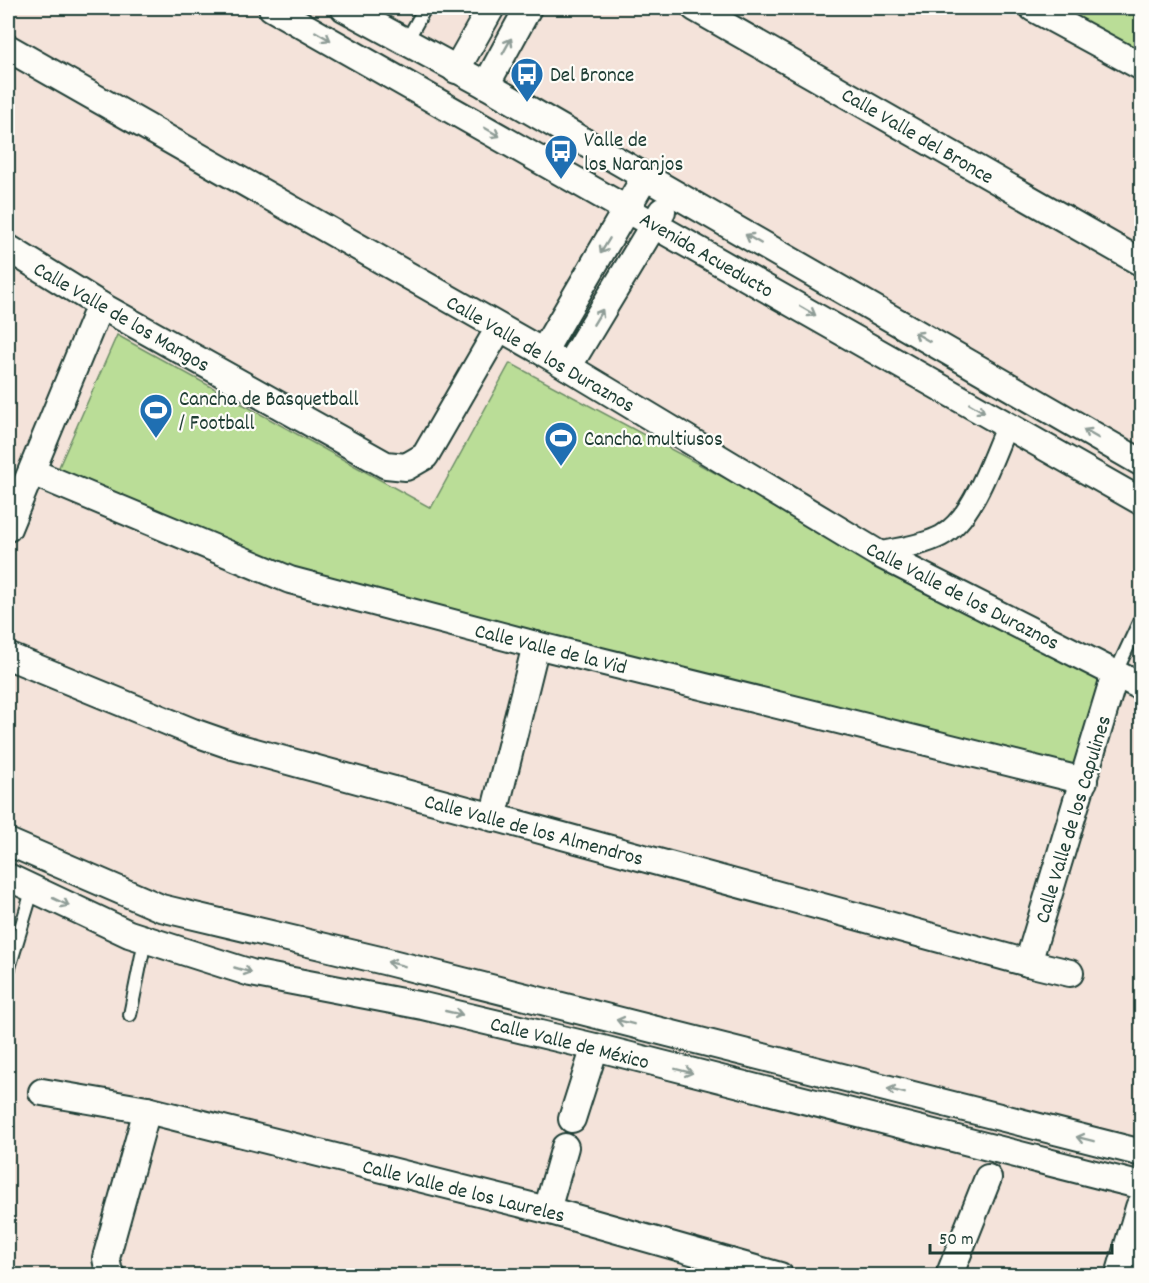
<svg xmlns="http://www.w3.org/2000/svg" width="1149" height="1283" viewBox="0 0 1149 1283" font-family="Dekko,sans-serif">
<rect width="100%" height="100%" fill="#f4e3da"/>
<filter id="ink" filterUnits="userSpaceOnUse"><feTurbulence type="fractalNoise" baseFrequency=".0167" numOctaves="2"/><feDisplacementMap in="SourceGraphic" scale="12" xChannelSelector="R" yChannelSelector="G"/><feConvolveMatrix kernelMatrix="1 2 1 2 8 2 1 2 1" color-interpolation-filters="sRGB"/></filter>
<g filter="url(#ink)">
<!-- green -->
<g fill="#badd97" stroke="#6c8d66" stroke-width="1.5">
<path d="M1058 8H1138L1141 10V53Z"/>
<path d="M117 335 431 508 510 363 1109 684 1071 769 547 638 296 570 55 476Z"/>
</g>
<g fill="none" stroke-linecap="round" stroke-linejoin="round">
<defs>
<g id="service">
<path d="M406 42 425 8"/>
<path d="M1115 674 1142 616"/>
<path d="M8 971 33 888"/>
<path d="M130 1015 145 940"/>
</g>
<path id="pedestrian" d="M877 553C898 548 922 546 941 536 974 518 992 458 1007 425"/>
<g id="minor">
<path d="M272 8 1142 502"/>
<path d="M344 8 486 85 1142 463"/>
<path d="M695 8 1142 263"/>
<path d="M1033 8 1142 67"/>
<path d="M8 48 543 352 877 553 1142 687"/>
<path d="M456 70 491 8"/>
<path d="M486 85 528 8"/>
<path d="M8 248 100 305 386 465 406 467 425 456 499 328"/>
<path d="M543 352 645 177"/>
<path d="M568 367 662 211"/>
<path d="M32 472 290 580 536 645 1084 781"/>
<path d="M8 528 100 305"/>
<path d="M8 656 193 732 233 746 1028 963 1070 973"/>
<path d="M493 818 536 645"/>
<path d="M8 842 161 908 384 961 1142 1153"/>
<path d="M8 877 129 934 251 973 423 1006 595 1047 1142 1186"/>
<path d="M1028 963 1115 674"/>
<path d="M42 1092 147 1110 547 1210 780 1276"/>
<path d="M572 1119 595 1047"/>
<path d="M547 1210 565 1147"/>
<path d="M112 1276 109 1273 106 1258 147 1110"/>
<path d="M949 1276 988 1178"/>
</g>
<path id="tertiary" d="M1122 1276 1142 1208"/>
</defs>
<!-- service casing -->
<use href="#service" stroke="#1f3d34" stroke-width="16"/>
<!-- pedestrian casing -->
<use href="#pedestrian" stroke="#1f3d34" stroke-width="24"/>
<!-- minor casing -->
<use href="#minor" stroke="#1f3d34" stroke-width="30"/>
<!-- tertiary casing -->
<use href="#tertiary" stroke="#1f3d34" stroke-width="36"/>
<!-- service -->
<use href="#service" stroke="#fdfcf7" stroke-width="12"/>
<!-- pedestrian -->
<use href="#pedestrian" stroke="#fdfcf7" stroke-width="20"/>
<!-- minor -->
<use href="#minor" stroke="#fdfcf7" stroke-width="26"/>
<!-- tertiary -->
<use href="#tertiary" stroke="#fdfcf7" stroke-width="32"/>
</g>
<!-- one-way arrows -->
<defs><path id="oneway-shaft" d="M-6 0H5M1.5-3L5.5 0L1.5 3" fill="none" stroke-width="1.6" stroke-linecap="round" stroke-linejoin="round" transform="scale(1.5)"/></defs>
<g stroke="#8e9c96">
<use href="#oneway-shaft" transform="translate(323 36) rotate(30)"/>
<use href="#oneway-shaft" transform="translate(507 46) rotate(-61)"/>
<use href="#oneway-shaft" transform="translate(492 132) rotate(30)"/>
<use href="#oneway-shaft" transform="translate(753 239) rotate(-150)"/>
<use href="#oneway-shaft" transform="translate(605 246) rotate(121)"/>
<use href="#oneway-shaft" transform="translate(808 311) rotate(30)"/>
<use href="#oneway-shaft" transform="translate(598 317) rotate(-59)"/>
<use href="#oneway-shaft" transform="translate(922 337) rotate(-150)"/>
<use href="#oneway-shaft" transform="translate(977 408) rotate(30)"/>
<use href="#oneway-shaft" transform="translate(1091 434) rotate(-150)"/>
<use href="#oneway-shaft" transform="translate(61 902) rotate(26)"/>
<use href="#oneway-shaft" transform="translate(396 964) rotate(-166)"/>
<use href="#oneway-shaft" transform="translate(243 970) rotate(16)"/>
<use href="#oneway-shaft" transform="translate(454 1013) rotate(13)"/>
<use href="#oneway-shaft" transform="translate(625 1022) rotate(-166)"/>
<use href="#oneway-shaft" transform="translate(684 1071) rotate(14)"/>
<use href="#oneway-shaft" transform="translate(896 1091) rotate(-166)"/>
<use href="#oneway-shaft" transform="translate(1085 1139) rotate(-166)"/>
</g>
</g>
<!-- icons -->
<defs>
<symbol id="bus-pin" viewBox="-11 -11 22 30"><path d="M0 17L-7.5 6A9.5 9.5 0 1 1 7.5 6Z" fill="#1f6fb2" stroke="#fdfcf7"/><path d="M-5-6H5V4H4V6H2V4H-2V6H-4V4H-5ZM-3.5-4V0h7V-4ZM-3.5 1.2v1.5H-2V1.2ZM2 1.2v1.5H3.5V1.2Z" fill="#fff"/></symbol>
<symbol id="stadium-pin" viewBox="-11 -11 22 30"><path d="M0 17L-7.5 6A9.5 9.5 0 1 1 7.5 6Z" fill="#1f6fb2" stroke="#fdfcf7"/><path d="M0-5a6.5 5 0 1 0 0 10a6.5 5 0 1 0 0-10ZM-3.5-1.8h7v3.6h-7Z" fill="#fff"/></symbol>
</defs>
<g fill-rule="evenodd">
<use href="#bus-pin" x="508" y="55" width="38" height="52"/>
<use href="#bus-pin" x="542" y="132" width="38" height="52"/>
<use href="#stadium-pin" x="137" y="391" width="38" height="52"/>
<use href="#stadium-pin" x="542" y="419" width="38" height="52"/>
</g>
<g text-anchor="middle" stroke-width="4.5" stroke-linejoin="round" paint-order="stroke">
<!-- poi labels -->
<g font-size="21" fill="#1f3d34" stroke="#fdfcf7" text-anchor="start">
<text x="550" y="81">Del Bronce</text>
<text x="584" y="146">Valle de<tspan x="584" dy="24">los Naranjos</tspan></text>
<text x="179" y="405">Cancha de Basquetball<tspan x="179" dy="24">/ Football</tspan></text>
<text x="584" y="445">Cancha multiusos</text>
</g>
<!-- street labels -->
<g font-size="21" fill="#1f3d34" stroke="#fdfcf7">
<text transform="translate(918 135) rotate(30)" y="7">Calle Valle del Bronce</text>
<text transform="translate(707 254) rotate(30)" y="7">Avenida Acueducto</text>
<text transform="translate(122 316) rotate(30)" y="7">Calle Valle de los Mangos</text>
<text transform="translate(541 353) rotate(30)" y="7">Calle Valle de los Duraznos</text>
<text transform="translate(963 595) rotate(27)" y="7">Calle Valle de los Duraznos</text>
<text transform="translate(551 648) rotate(14)" y="7">Calle Valle de la Vid</text>
<text transform="translate(1072 819) rotate(-73)" y="7">Calle Valle de los Capulines</text>
<text transform="translate(534 829) rotate(15)" y="7">Calle Valle de los Almendros</text>
<text transform="translate(570 1042) rotate(14)" y="7">Calle Valle de México</text>
<text transform="translate(464 1190) rotate(14)" y="7">Calle Valle de los Laureles</text>
</g>
</g>
<!-- margin -->
<rect width="1149" height="1283" fill="none" stroke="#fdfcf7" stroke-width="30"/>
<rect x="15" y="15" width="1119" height="1253" fill="none" stroke="#1f3d34" stroke-width="2" filter="url(#ink)"/>
<!-- scale -->
<path d="M930 1244v9h182v-9" fill="none" stroke="#1f3d34" stroke-width="3"/>
<text x="939" y="1244" font-size="18" fill="#1f3d34" stroke="#fdfcf7" stroke-width="4.5" paint-order="stroke">50 m</text>
</svg>
